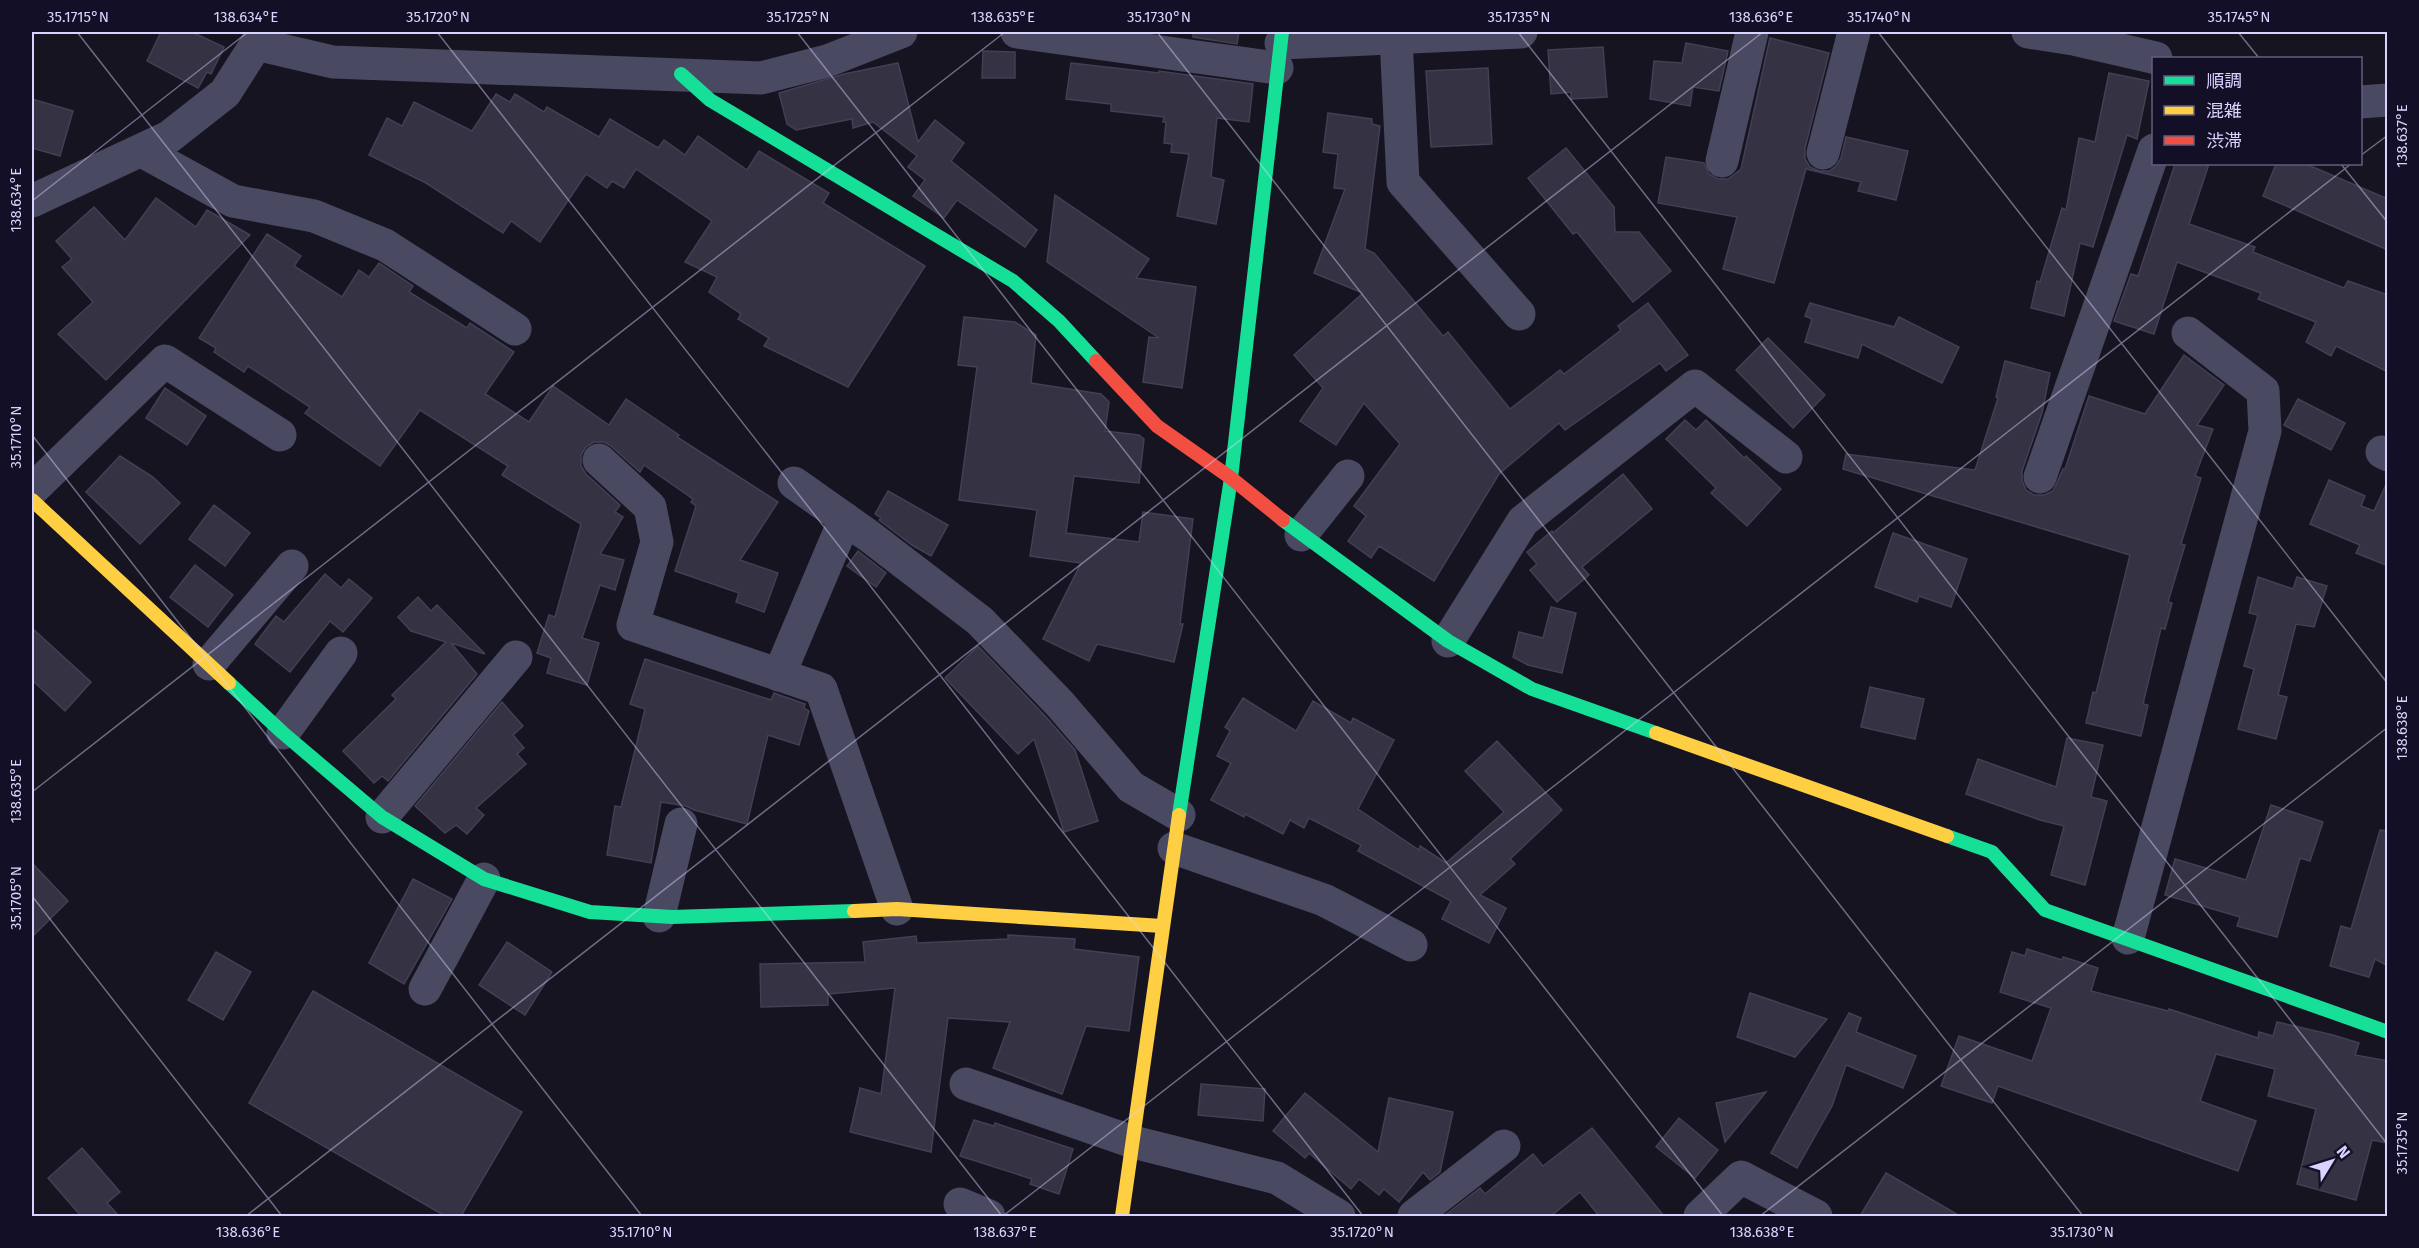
<svg xmlns="http://www.w3.org/2000/svg" width="2419" height="1248" viewBox="0 0 2419 1248" font-family="'Fira Sans','Noto Sans JP',sans-serif">
<rect width="100%" height="100%" fill="#161421"/>
<!-- building -->
<g fill="#343243" stroke="#433f54" stroke-width="1.5">
<path d="M161 32H192L224 47 211 74 207 72 198 88 147 61Z"/>
<path d="M1193 32H1239L1237 44 1193 37Z"/>
<path d="M1770 38 1829 53 1805 148V159L1810 167 1819 171H1829L1836 166 1841 158 1846 137 1908 151 1896 200 1858 191 1861 182 1806 169 1774 283 1723 269 1737 217 1658 203 1666 157 1704 163 1709 174 1718 179H1728L1741 169Z"/>
<path d="M1686 43 1728 51 1719 91 1693 87 1690 106 1650 99 1654 61 1682 63Z"/>
<path d="M1603 47 1607 97 1571 99V92L1551 94 1548 50Z"/>
<path d="M983 51 1015 52V78H982Z"/>
<path d="M898 63 918 142 935 120 964 143 951 161 1037 230 1025 247 957 200 944 218 913 196 925 180 908 167 917 156 873 122 853 128 852 119 796 130 787 124 779 93 844 74Z"/>
<path d="M1071 63 1159 73V71L1253 84 1249 122 1217 118 1211 177 1224 180 1216 224 1177 216 1189 154 1171 152 1172 144 1164 143 1166 122H1163L1164 117 1111 111V104L1066 99Z"/>
<path d="M1488 68 1492 144 1431 147 1426 71Z"/>
<path d="M2109 73 2149 81 2137 139 2127 135 2093 247 2080 243 2064 316 2031 308 2037 281 2040 282 2062 208 2066 210 2079 138 2095 142Z"/>
<path d="M496 94 510 102 515 94 544 112 547 107 599 137 610 119 658 148 664 140 685 155 698 136 747 170 759 151 829 193 823 203 925 266 848 387 764 346 769 338 738 319 741 314 709 292 717 277 685 262 712 221 636 169 624 188 612 181 607 188 586 174 540 242 511 221 503 233 426 183 369 155 387 118 402 126 414 102 472 131Z"/>
<path d="M32 99 73 111 60 156 32 148Z"/>
<path d="M1328 113 1372 119V124L1380 126 1365 249 1374 253 1443 336 1448 332 1510 409 1560 370 1564 374 1621 330 1618 326 1648 303 1688 355 1666 371 1660 363 1565 430 1559 423 1499 474 1434 581 1379 546 1371 558 1348 541 1366 516 1354 506 1400 444 1364 403 1336 445 1300 421 1323 388 1294 355 1363 293 1314 273 1345 189 1334 188 1338 154 1323 152Z"/>
<path d="M1566 148 1614 207 1615 232H1639L1671 271 1633 302 1577 232 1573 234 1528 178Z"/>
<path d="M2175 164H2209L2189 224 2255 247 2253 252 2344 288 2348 281 2388 295V372L2336 346 2331 356 2306 342 2316 322 2258 299 2261 293 2177 262 2154 334 2114 321 2131 274 2138 276Z"/>
<path d="M2276 164H2306L2388 199V250L2263 196Z"/>
<path d="M1055 195 1149 259 1136 278 1196 287 1182 388 1143 382 1149 337 1159 338 1047 262Z"/>
<path d="M156 198 196 227 207 210 250 235 106 380 58 334 93 302 62 267 72 259 56 241 94 207 125 240Z"/>
<path d="M267 234 301 256 294 266 342 297 359 270 369 277 379 263 413 286 409 292 467 328 470 323 514 352 485 394 529 422 553 386 609 425 626 399 679 435 677 437 778 502 740 560 778 573 764 612 736 602 739 593 675 571 696 506 691 502 693 499 644 465 640 472 611 446 604 442H594L586 447 581 455V466L586 474 620 505 615 512 623 517 600 554 624 560 615 590 600 585 582 638 599 643 587 685 547 673 551 658 537 653 549 615 555 617 581 524 502 475 508 466 420 410 380 466 305 413 310 407 248 366 244 372 214 352 216 348 199 338Z"/>
<path d="M1810 303 1894 327 1899 317 1959 347 1942 383 1862 344 1858 358 1805 342 1812 319 1805 316Z"/>
<path d="M964 317 1015 322 1036 335 1031 383 1101 394 1109 402 1105 431 1139 435 1144 439 1139 483 1074 476 1066 533 1139 542 1143 512 1193 519 1180 624H1183L1174 662 1097 644 1089 661 1043 639 1081 563 1030 556 1037 510 959 500 977 367 958 365Z"/>
<path d="M1768 338 1825 395 1793 428 1736 370Z"/>
<path d="M2184 355 2224 385 2197 425 2213 429 2195 476 2201 478 2181 544 2185 545 2168 602 2172 603 2165 629 2161 628 2143 704 2148 705 2141 736 2086 723 2093 692 2096 693 2130 555 1843 469 1846 454 1975 470 1998 398 1996 397 2005 361 2050 373 2042 413 2022 471V480L2026 490 2034 495H2044L2053 491 2063 469H2065L2089 396 2145 414Z"/>
<path d="M165 388 206 416 187 445 146 418Z"/>
<path d="M2298 399 2345 423 2331 450 2284 425Z"/>
<path d="M1685 420 1696 430 1706 420 1744 458 1746 456 1781 489 1747 526 1711 493 1716 488 1666 439Z"/>
<path d="M120 456 153 477 180 503 140 544 86 492Z"/>
<path d="M1623 474 1652 509 1582 567 1589 575 1557 602 1530 570 1537 564 1527 552 1552 531 1553 533Z"/>
<path d="M2329 480 2365 496 2361 506 2374 511 2388 480V566L2356 553 2360 545 2310 524Z"/>
<path d="M888 491 948 525 931 556 912 545 879 520 881 518 875 514Z"/>
<path d="M214 505 250 533 225 566 189 539Z"/>
<path d="M1893 533 1967 559 1951 607 1919 596 1917 602 1875 587Z"/>
<path d="M858 551 886 573 876 587 847 566Z"/>
<path d="M195 565 233 595 208 627 170 597Z"/>
<path d="M325 574 341 588 349 579 372 598 343 632 330 621 290 672 255 644 276 616 284 622Z"/>
<path d="M2258 577 2293 589 2297 577 2327 586 2314 627 2296 624 2278 695 2287 697 2276 739 2238 729 2254 669 2244 666 2258 615 2249 613Z"/>
<path d="M418 597 431 611 437 605 485 654 451 643 477 674 388 781 382 776 374 783 343 751 396 699 392 695 446 642 411 631 398 617Z"/>
<path d="M1551 607 1576 613 1562 673 1528 665 1513 657 1519 632 1543 638Z"/>
<path d="M32 628 91 682 65 711 32 680Z"/>
<path d="M978 646 1046 717 1075 750 1098 821 1064 832 1034 739 1018 754 945 678Z"/>
<path d="M645 659 771 700 774 693 805 704 804 708 809 711 799 745 768 735 747 824 694 810 686 806 661 802 651 863 607 855 615 806 621 807 645 709 630 704Z"/>
<path d="M1870 687 1924 699 1915 739 1861 727Z"/>
<path d="M1243 698 1296 731 1313 701 1351 723 1353 718 1394 740 1358 809 1419 850 1420 846 1446 863 1504 812 1465 771 1497 741 1562 810 1510 859 1515 864 1480 895 1506 908 1489 943 1442 919 1451 901 1358 851 1361 845 1309 818 1304 828 1290 820 1283 834 1245 814 1244 817 1211 800 1231 763 1217 756 1230 731 1225 727Z"/>
<path d="M502 702 523 726 513 735 524 748 517 754 526 764 476 808 484 815 467 834 456 825 445 833 415 806Z"/>
<path d="M2067 738 2103 745 2091 797 2107 801 2085 885 2051 875 2064 826 2040 820 1966 794 1978 759 2056 787Z"/>
<path d="M2271 805 2323 822 2310 861 2300 858 2277 937 2237 926 2240 917 2165 895 2175 859 2246 880Z"/>
<path d="M2380 830 2388 831V966L2375 959 2369 977 2330 966 2341 926 2351 929Z"/>
<path d="M32 863 68 901 32 937Z"/>
<path d="M413 879 452 899 404 984 369 963Z"/>
<path d="M1008 935 1075 939 1074 949 1139 957 1129 1031 1086 1026 1062 1094 993 1068 1010 1022 948 1018 931 1152 850 1132 860 1088 881 1094 895 988 828 994V1005L761 1007 760 964 865 962 863 942 916 936 917 943 1008 939Z"/>
<path d="M507 942 552 972 525 1015 479 985Z"/>
<path d="M2027 949 2062 960 2063 957 2098 968 2091 991 2168 1011 2169 1009 2258 1038 2259 1032 2273 1036 2277 1022 2333 1035 2359 1043 2355 1055 2388 1061V1143L2372 1140 2356 1200 2297 1184 2316 1109 2268 1096 2275 1069 2216 1054 2200 1101 2256 1121 2238 1171 1998 1086 1992 1103 1941 1086 1959 1036 2032 1061 2051 1008 2000 992 2012 952 2025 956Z"/>
<path d="M216 952 251 972 223 1020 188 1000Z"/>
<path d="M313 991 522 1112 461 1216H445L249 1103Z"/>
<path d="M1750 993 1827 1019 1795 1057 1737 1037Z"/>
<path d="M1849 1013 1861 1018 1856 1032 1916 1056 1903 1088 1846 1065 1832 1106 1797 1168 1771 1153Z"/>
<path d="M1201 1084 1265 1089 1263 1121 1198 1115Z"/>
<path d="M1766 1092 1725 1142 1716 1103Z"/>
<path d="M1305 1093 1378 1152 1389 1098 1453 1112 1440 1172 1430 1180 1423 1172 1399 1202 1384 1189 1379 1195 1359 1179 1351 1189 1309 1153 1305 1158 1273 1131Z"/>
<path d="M1679 1118 1718 1150 1695 1178 1656 1147Z"/>
<path d="M974 1120 994 1126 995 1123 1073 1149 1059 1194 1030 1184 1032 1179 960 1156Z"/>
<path d="M1592 1128 1664 1216H1599L1580 1192 1551 1216H1444L1480 1188 1485 1194 1533 1154 1543 1166Z"/>
<path d="M82 1148 120 1192 107 1203 119 1216H81L48 1178Z"/>
<path d="M1886 1173 1960 1216H1860Z"/>
</g>
<g fill="none" stroke-linecap="round" stroke-linejoin="round">
<!-- street -->
<g stroke="#4a4962" stroke-width="33">
<path d="M1017 32 1277 68"/>
<path d="M2028 32 2073 39 2156 58"/>
<path d="M1396 37 1403 182 1519 314"/>
<path d="M1281 43 1521 32"/>
<path d="M256 44 333 62 761 78 827 61 901 32"/>
<path d="M2360 102 2388 100"/>
<path d="M142 151 233 201 314 216 385 245 515 329"/>
<path d="M1823 153 1854 32"/>
<path d="M1722 161 1752 32"/>
<path d="M32 201 169 137 225 93 264 32"/>
<path d="M2382 452 2388 455"/>
<path d="M599 460 650 507 657 542 633 625 821 689 897 909"/>
<path d="M2040 477 2154 150"/>
<path d="M794 483 869 536 980 621 1060 704 1131 787 1179 815"/>
<path d="M32 490 165 361 280 435"/>
<path d="M1301 535 1348 476"/>
<path d="M1448 641 1523 521 1695 386 1786 457"/>
<path d="M209 664 292 566"/>
<path d="M779 675 845 519"/>
<path d="M283 733 341 653"/>
<path d="M382 817 516 657"/>
<path d="M1174 848 1324 900 1411 945"/>
<path d="M659 916 681 824"/>
<path d="M2128 938 2265 431 2263 391 2188 333"/>
<path d="M425 989 484 879"/>
<path d="M966 1084 1133 1142 1277 1178 1339 1216"/>
<path d="M960 1204 989 1216"/>
<path d="M1414 1216 1504 1146"/>
<path d="M1700 1216 1741 1177 1816 1216"/>
</g>
<!-- fast -->
<g stroke="#16e098" stroke-width="14">
<path d="M681 74 710 100 1013 281 1059 321 1096 361"/>
<path d="M1283 520 1448 641 1532 689 1656 733"/>
<path d="M229 683 283 733 382 817 484 879 590 912 672 917 854 911"/>
<path d="M1179 815 1231 478 1282 32"/>
<path d="M1947 836 1992 852 2045 910 2388 1032"/>
</g>
<!-- slow -->
<g stroke="#ffcf43" stroke-width="14">
<path d="M32 500 229 683"/>
<path d="M1656 733 1947 836"/>
<path d="M854 911 897 909 1162 926"/>
<path d="M1122 1216 1179 815"/>
</g>
<!-- jam -->
<path stroke="#f24e42" stroke-width="14" d="M1096 361 1157 426 1231 478 1283 520"/>
</g>
<!-- ticks -->
<path fill="none" stroke="#d9d4ff" stroke-width="1.5" stroke-opacity="0.45" d="M77 32 1002 1216M437 32 1363 1216M797 32 1723 1216M1157 32 2083 1216M1518 32 2388 1145M1878 32 2388 684M2238 32 2259 58M2360 156 2388 135M2341 164 2388 223M32 201 248 32M32 435 642 1216M32 792 1005 32M32 896 282 1216M246 1216 1763 32M1003 1216 2351 164M1760 1216 2388 727"/>
<!-- border -->
<rect width="2419" height="1248" fill="none" stroke="#130f26" stroke-width="66"/>
<!-- legend -->
<rect x="2152" y="57" width="210" height="108" fill="#130f26" stroke="#625e7d" stroke-width="1.5"/>
<rect x="2164" y="76" width="30" height="9" fill="#16e098" stroke="#625e7d" stroke-width="1.5"/>
<text x="2206" y="87" font-size="18" fill="#d9d4ff">順調</text>
<rect x="2164" y="106" width="30" height="9" fill="#ffcf43" stroke="#625e7d" stroke-width="1.5"/>
<text x="2206" y="117" font-size="18" fill="#d9d4ff">混雑</text>
<rect x="2164" y="136" width="30" height="9" fill="#f24e42" stroke="#625e7d" stroke-width="1.5"/>
<text x="2206" y="147" font-size="18" fill="#d9d4ff">渋滞</text>
<!-- north arrow -->
<g transform="translate(2332 1161) rotate(52)" stroke="#130f26" stroke-width="4.5" paint-order="stroke">
<path d="M0-4.5L10 22L0 15L-10 22Z" fill="#d9d4ff"/>
<text y="-9" font-size="16" font-weight="bold" text-anchor="middle" fill="#d9d4ff">N</text>
</g>
<rect x="33" y="33" width="2353" height="1182" fill="none" stroke="#d9d4ff" stroke-width="2"/>
<g font-size="15" text-anchor="middle" fill="#d9d4ff">
<text x="78" y="22">35.1715°N</text>
<text x="246" y="22">138.634°E</text>
<text x="438" y="22">35.1720°N</text>
<text x="798" y="22">35.1725°N</text>
<text x="1003" y="22">138.635°E</text>
<text x="1159" y="22">35.1730°N</text>
<text x="1519" y="22">35.1735°N</text>
<text x="1761" y="22">138.636°E</text>
<text x="1879" y="22">35.1740°N</text>
<text x="2239" y="22">35.1745°N</text>
<text transform="translate(2402 136) rotate(-90)" y="5">138.637°E</text>
<text transform="translate(16 200) rotate(-90)" y="5">138.634°E</text>
<text transform="translate(16 437) rotate(-90)" y="5">35.1710°N</text>
<text transform="translate(2402 728) rotate(-90)" y="5">138.638°E</text>
<text transform="translate(16 791) rotate(-90)" y="5">138.635°E</text>
<text transform="translate(16 898) rotate(-90)" y="5">35.1705°N</text>
<text transform="translate(2402 1143) rotate(-90)" y="5">35.1735°N</text>
<text x="248" y="1237">138.636°E</text>
<text x="641" y="1237">35.1710°N</text>
<text x="1005" y="1237">138.637°E</text>
<text x="1362" y="1237">35.1720°N</text>
<text x="1762" y="1237">138.638°E</text>
<text x="2082" y="1237">35.1730°N</text>
</g>
</svg>
